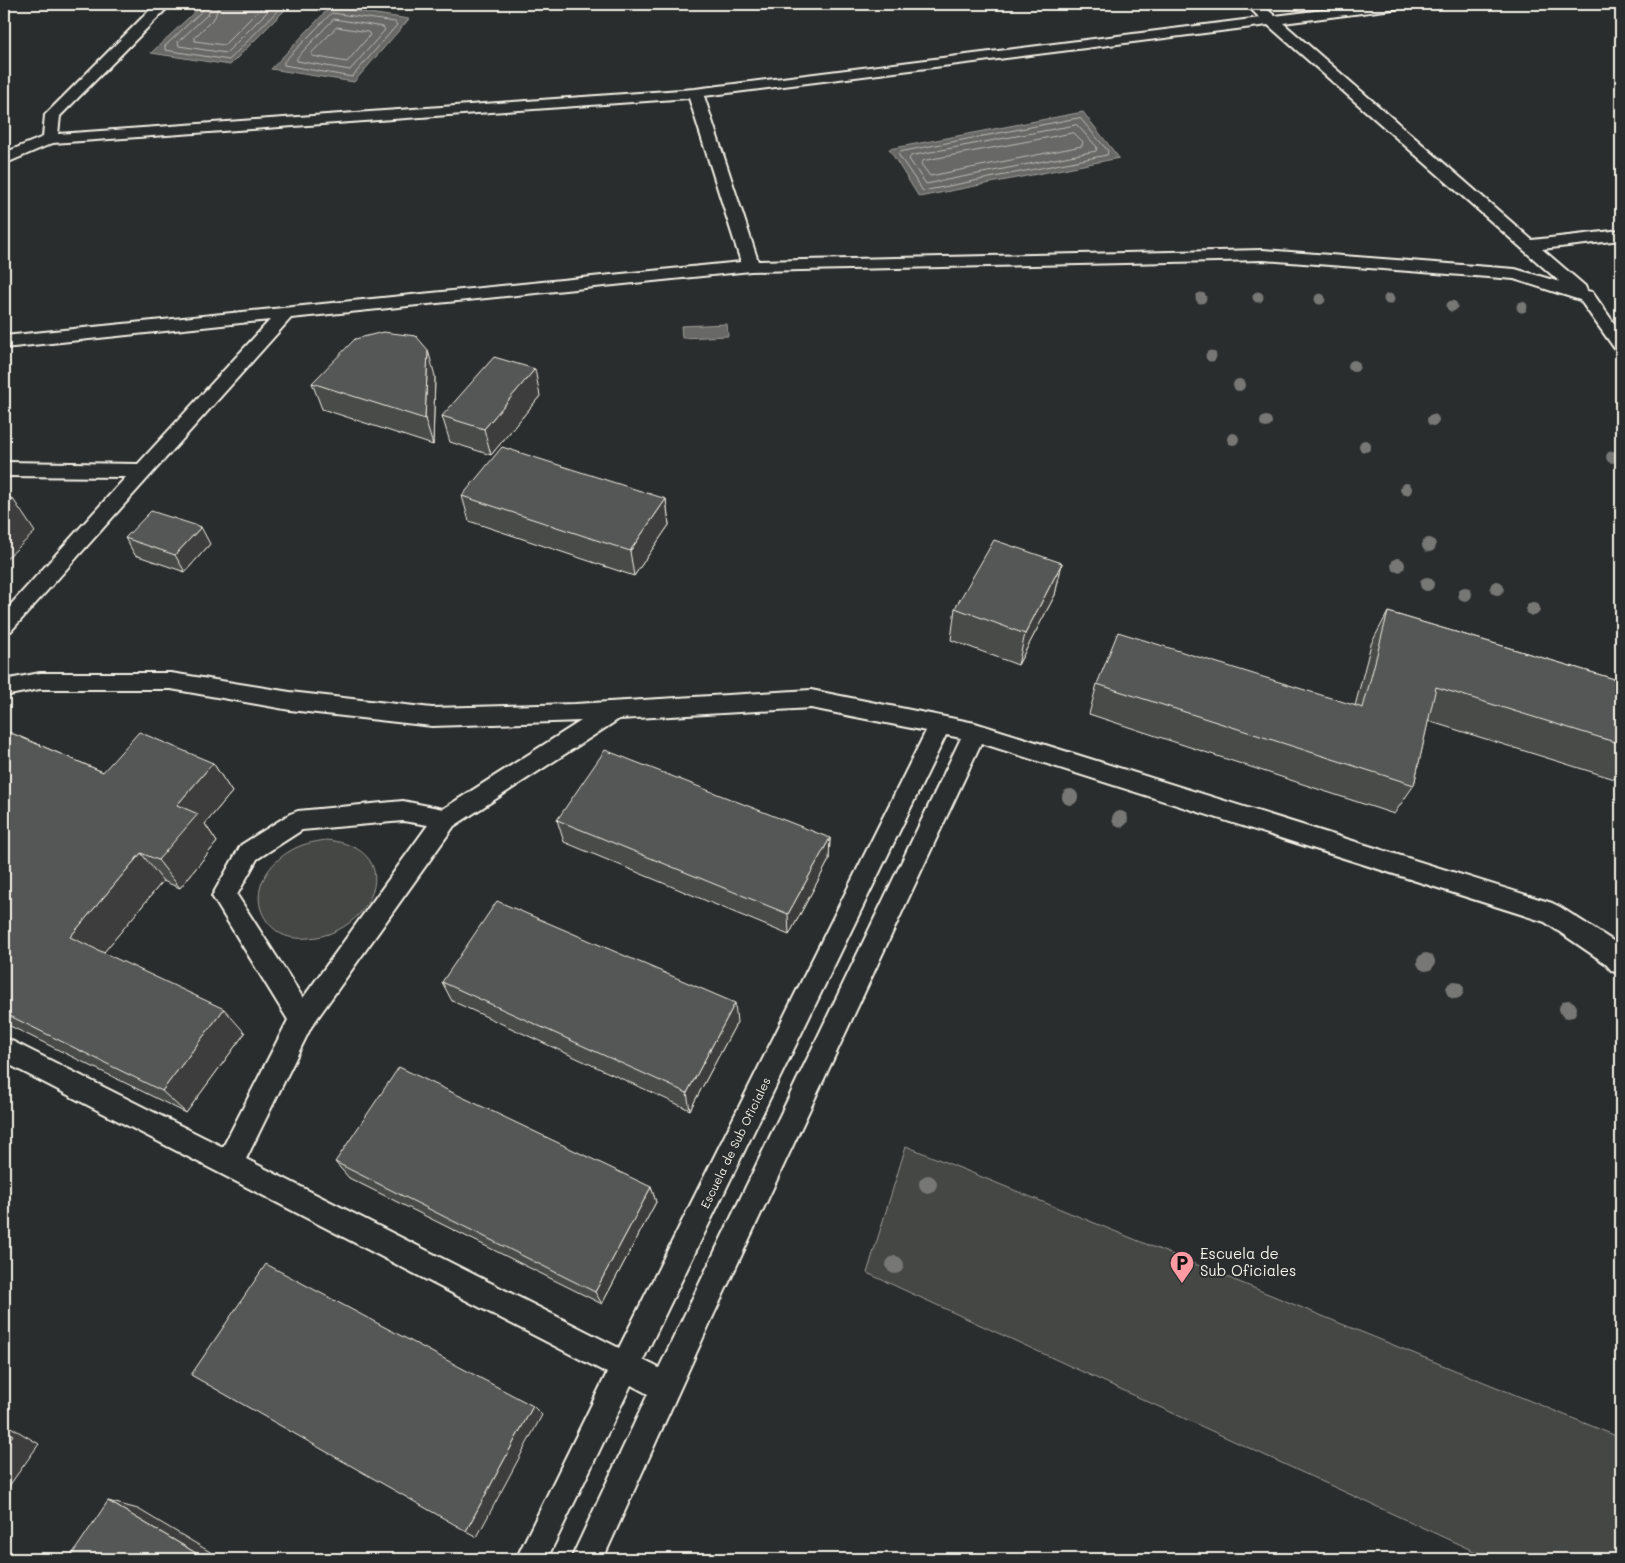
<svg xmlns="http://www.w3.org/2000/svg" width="1625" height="1563" viewBox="0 0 1625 1563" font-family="Mali,sans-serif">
<rect width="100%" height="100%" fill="#2a2d2e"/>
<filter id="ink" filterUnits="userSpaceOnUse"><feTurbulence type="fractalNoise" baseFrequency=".02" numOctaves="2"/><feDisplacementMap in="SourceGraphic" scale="10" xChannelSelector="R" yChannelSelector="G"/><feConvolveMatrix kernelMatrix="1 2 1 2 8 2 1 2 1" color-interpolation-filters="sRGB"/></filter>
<g filter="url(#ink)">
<!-- green -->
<g fill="#444645" stroke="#9c9c96">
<path d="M326 840C411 848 372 935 308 938 299 939 286 938 278 932 246 908 258 870 290 851 301 844 313 842 326 840Z"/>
<path d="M906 1146 1621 1438V1559H1491L867 1273Z"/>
</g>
<!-- water -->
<g fill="#676866" stroke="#9f9f9a">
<path d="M203 4H291L230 65 151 53Z"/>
<path d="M330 7 409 19 354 82 271 69Z"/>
<path d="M1083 112 1119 158 919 197 889 149Z"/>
<path d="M727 324 728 336 682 338 681 326Z"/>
</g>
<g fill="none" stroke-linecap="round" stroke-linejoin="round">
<!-- shore -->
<g stroke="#bcbab4" stroke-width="1">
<path d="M206 4 204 9 165 46V50L229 60 284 4"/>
<path d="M212 4 208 14 178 42 179 46 226 53 275 4"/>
<path d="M219 4 215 17 195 37V41L224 45 265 4"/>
<path d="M332 13 395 22 397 25 352 77 284 65V62Z"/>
<path d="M334 19 383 27 385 30 350 70 297 61V58Z"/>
<path d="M337 27 368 32 370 35 347 62 312 56V53Z"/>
<path d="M1080 118 1108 151 1107 155 923 191 898 154 900 152Z"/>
<path d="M1077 125 1097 147 1096 151 926 184 909 159 911 156Z"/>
<path d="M1074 133 1083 142 1082 146 930 176 921 164 923 161Z"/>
</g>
<defs>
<g id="service">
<path d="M156 4H171L60 116 58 134 695 89 1260 18 1246 4H1261L1275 16 1370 4H1408L1406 7 1401 8 1283 23 1532 240 1621 230V240L1542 249 1585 286 1587 291 1592 292 1621 333V351L1615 349 1580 300 1514 279 1263 260 751 271 291 318 11 631 4 633V612L126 477 4 476V462L138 464 270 320 4 348V336L741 262 689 98 53 143 4 164V153L43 137 45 115ZM1268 25 1560 282 1515 269 1263 250 758 261 704 96Z"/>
<path d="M40 673H171L290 692 432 708 575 704 811 690 975 723 1552 903 1560 907 1621 946V974L1612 971 1605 963 1545 922 981 743 708 1327 603 1559H571L648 1394 631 1385 547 1559H516L607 1373 4 1062V1037L223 1147 288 1020 212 896 241 845 290 814 298 811 403 801 443 809 581 721 432 726 290 710 171 689H40L4 696V680ZM811 708 926 731 619 1348 246 1159 311 1027 454 826 619 719ZM946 735 961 738 659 1368 643 1360ZM403 821 428 825 303 998 237 895 257 859 302 830Z"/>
</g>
</defs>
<!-- service casing -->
<use href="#service" stroke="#f4f1e8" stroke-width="4"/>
<!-- service -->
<use href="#service" fill="#2a2d2e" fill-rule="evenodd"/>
</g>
<!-- trees -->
<g fill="#777875">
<circle cx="1258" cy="297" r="5.5"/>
<circle cx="1201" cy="298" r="5.5"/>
<circle cx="1320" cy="299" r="5.5"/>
<circle cx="1389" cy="299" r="5.5"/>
<circle cx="1452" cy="306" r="5.5"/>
<circle cx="1522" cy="307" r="5.5"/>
<circle cx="1211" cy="356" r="5.5"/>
<circle cx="1354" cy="366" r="6"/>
<circle cx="1239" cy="385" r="6"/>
<circle cx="1433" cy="420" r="6"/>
<circle cx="1266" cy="422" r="6"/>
<circle cx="1233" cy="439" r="6"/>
<circle cx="1365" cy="446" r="6"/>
<circle cx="1612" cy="457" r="6"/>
<circle cx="1406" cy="489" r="6"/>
<circle cx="1429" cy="545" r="7"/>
<circle cx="1398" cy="565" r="7"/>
<circle cx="1427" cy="584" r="7"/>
<circle cx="1497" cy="588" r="7"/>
<circle cx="1465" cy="594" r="7"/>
<circle cx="1533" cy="609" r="7"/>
<circle cx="1070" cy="797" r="8"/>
<circle cx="1120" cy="819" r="8"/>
<circle cx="1426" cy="962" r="9"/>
<circle cx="1455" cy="990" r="9"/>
<circle cx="1568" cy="1009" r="9"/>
<circle cx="928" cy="1184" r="9"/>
<circle cx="895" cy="1265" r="9"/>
</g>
<!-- wall -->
<g fill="#494b4a" stroke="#f4f1e8">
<path d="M435 376 433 445 322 409 312 383Z"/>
<path d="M540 396 491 455 450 442 442 416Z"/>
<path d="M462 496 666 499 669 525 634 576 469 521Z"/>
<path d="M125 538 210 544 185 572 135 555Z"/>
<path d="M1062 563 1055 595 1018 665 951 640 955 608Z"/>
<path d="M1388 612 1621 681V781L1428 721 1414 785 1394 814 1089 714 1097 684 1355 706 1371 644Z"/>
<path d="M4 730 103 772 213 763 232 792 205 824 217 842 180 888 163 881 103 953 245 1033 186 1113 4 1023Z"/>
<path d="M557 820 830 838 829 860 789 935 564 842Z"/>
<path d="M442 982 737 1022 690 1110 452 1001Z"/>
<path d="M335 1162 651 1187 656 1202 602 1304 349 1178Z"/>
</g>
<!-- shaded-wall -->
<g fill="#3c3d3c" stroke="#f4f1e8">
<path d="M428 350 435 376 433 445 425 419Z"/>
<path d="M535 369 540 396 491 455 484 429Z"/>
<path d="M13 499 35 532 4 561V508Z"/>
<path d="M666 499 669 525 634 576 630 551Z"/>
<path d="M201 527 210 544 185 572 175 555Z"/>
<path d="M1062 563 1055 595 1018 665 1025 634Z"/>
<path d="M213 763 232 792 205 824 217 842 180 888 158 860 177 805Z"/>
<path d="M830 838 829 860 789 935 788 914Z"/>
<path d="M141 853 163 881 95 963 70 937Z"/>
<path d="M735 1003 737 1022 690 1110 687 1093Z"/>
<path d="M224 1009 245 1033 186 1113 162 1091Z"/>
<path d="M651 1187 656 1202 602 1304 595 1292Z"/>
<path d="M533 1406 542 1415 477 1537 466 1531Z"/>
<path d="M4 1423 39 1444 4 1493Z"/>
<path d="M108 1501 138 1509 222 1559H206Z"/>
</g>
<!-- building -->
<g fill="#555756" stroke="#f4f1e8">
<path d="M383 332 416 336 428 350 425 419 312 383 355 339Z"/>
<path d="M494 357 535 369 484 429 442 416Z"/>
<path d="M502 447 666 499 630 551 462 496Z"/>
<path d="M4 496 13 499 4 508Z"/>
<path d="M151 511 201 527 175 555 125 538Z"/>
<path d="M994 540 1062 563 1025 634 955 608Z"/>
<path d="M1388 612 1621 681V744L1436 687 1414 785 1097 684 1118 632 1363 708Z"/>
<path d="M4 730 103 772 139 732 213 763 177 805 198 814 158 860 141 853 70 937 224 1009 162 1091 4 1013Z"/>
<path d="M605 750 830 838 788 914 557 820Z"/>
<path d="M497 901 735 1003 687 1093 442 982Z"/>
<path d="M399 1067 651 1187 595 1292 335 1162Z"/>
<path d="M266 1264 533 1406 466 1531 191 1375Z"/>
<path d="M4 1430 13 1435 4 1448Z"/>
<path d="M108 1501 206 1559H69Z"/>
</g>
</g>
<!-- icons -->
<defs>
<symbol id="parking-pin" viewBox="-11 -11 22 30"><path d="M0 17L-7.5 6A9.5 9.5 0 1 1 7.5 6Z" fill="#ff9aa2" stroke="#2a2d2e"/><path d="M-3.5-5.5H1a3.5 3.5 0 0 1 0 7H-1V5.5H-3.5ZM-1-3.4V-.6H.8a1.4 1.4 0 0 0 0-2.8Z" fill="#111"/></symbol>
</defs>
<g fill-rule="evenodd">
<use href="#parking-pin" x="1168" y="1249" width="28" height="38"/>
</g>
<g text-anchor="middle" stroke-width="4" stroke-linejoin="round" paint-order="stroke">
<!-- street labels -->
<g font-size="12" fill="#f4f1e8" stroke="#2a2d2e">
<text transform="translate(736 1143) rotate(-64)" y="4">Escuela de Sub Oficiales</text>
</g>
<!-- near-poi labels -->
<g font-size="15" fill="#f4f1e8" stroke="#2a2d2e" text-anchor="start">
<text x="1200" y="1259">Escuela de<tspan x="1200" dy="17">Sub Oficiales</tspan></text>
</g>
</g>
<!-- margin -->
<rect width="1625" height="1563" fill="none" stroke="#2a2d2e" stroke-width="20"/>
<rect x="10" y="10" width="1605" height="1543" fill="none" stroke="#f4f1e8" stroke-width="2" filter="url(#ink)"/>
</svg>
